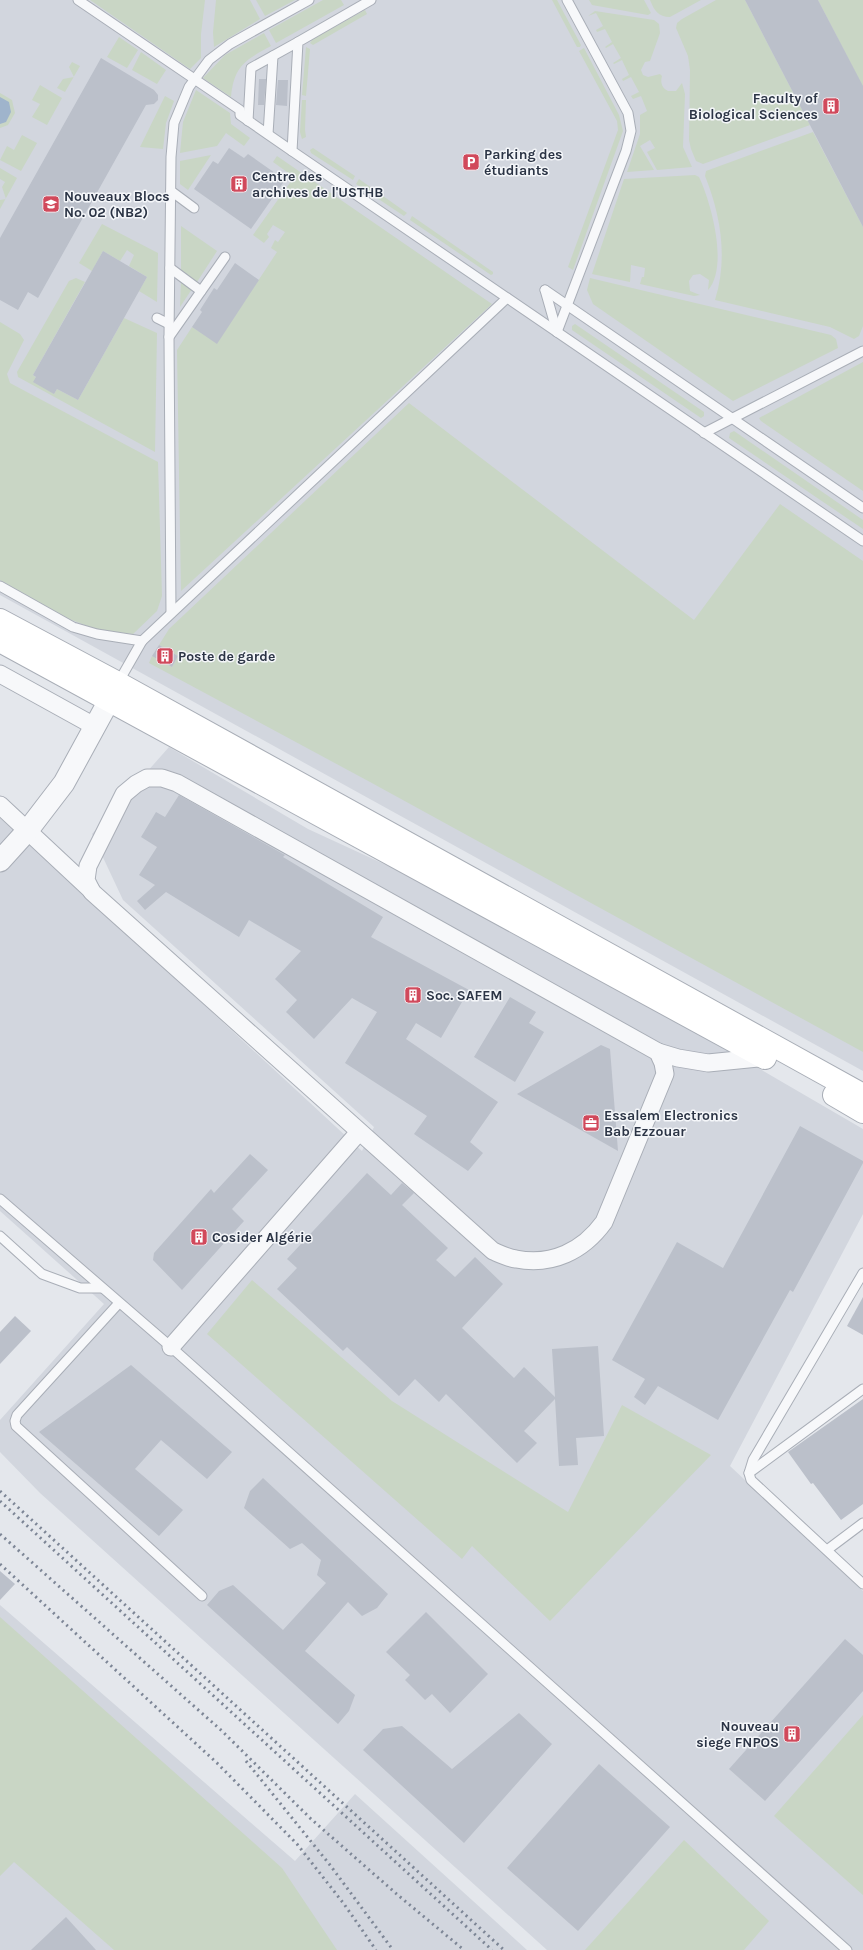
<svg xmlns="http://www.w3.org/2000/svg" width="863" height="1950" viewBox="0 0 863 1950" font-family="Karla,sans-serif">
<rect width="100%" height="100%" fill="#e4e7ec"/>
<!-- built -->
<g fill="#d2d6de">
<path d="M0 0H863V1071L0 595Z"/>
<path d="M169 747 308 829 501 918 863 1129V1214L730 1466 863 1591V1950H547L40 1493 0 1452V1420L104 1304 0 1211V816L362 1151 374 1127 123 900 92 834Z"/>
<path d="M0 1605 295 1861 355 1794 527 1950H0Z"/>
</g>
<!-- green -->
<g fill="#c9d6c5">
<path d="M90 0H205L201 34V58L190 69Z"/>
<path d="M216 0H250L260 19 214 47 213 32Z"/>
<path d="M256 0H295L265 16Z"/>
<path d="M323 0H341L344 5 276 43 269 30Z"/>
<path d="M552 0H557L581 45 580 47H577Z"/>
<path d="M589 0H644L651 13 648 15 592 5Z"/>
<path d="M650 0H701L670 17C658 17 654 10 650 0Z"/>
<path d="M716 0H745L810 125 703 164 696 161 691 149 689 140 690 70 688 56 676 28 677 23 682 19Z"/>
<path d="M818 0H863V87Z"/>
<path d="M365 10 367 14 313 45 310 43 313 39Z"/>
<path d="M595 11 654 20 659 24 660 33 650 61 645 62 641 70 643 75 648 77 660 74 662 76C660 83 662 88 668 91H676L682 83 685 94 683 147 692 167 657 170 647 152 655 148 650 140 640 146 654 170 627 172 640 134V115L647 111 641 96 633 99 631 96 639 92 631 77 623 81 622 79 629 75 622 60 614 64 613 63 621 58 613 44 606 48 605 47 612 42 605 29 597 32 596 30 603 26 596 13 588 16Z"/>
<path d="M264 33 271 46C245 60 234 66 231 97L203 78 225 55Z"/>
<path d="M119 37 138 50 127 68 107 57Z"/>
<path d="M306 47 310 49 306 96 302 95Z"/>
<path d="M584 48 619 115 623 131 573 270 568 267 618 130 617 121 579 51Z"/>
<path d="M141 52 166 70 157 84 132 70Z"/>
<path d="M72 62 80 66 65 92 57 88 63 79 74 77 69 67Z"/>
<path d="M40 85 62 98 47 125 32 117 40 104 32 100Z"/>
<path d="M196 90 230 113 231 124 250 138 244 146 226 133 217 146 180 153 183 122Z"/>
<path d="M0 93 12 100 15 113 8 125 0 128Z"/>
<path d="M165 96 174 101 166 123 163 149 140 147Z"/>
<path d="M302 100H306L305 130 306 137 302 139 300 132Z"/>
<path d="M813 132 863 227V326L859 336 854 339 830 327 715 300C728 258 721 216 705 176L706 171Z"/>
<path d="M22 135 37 143 21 171 0 160 7 146 14 150Z"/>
<path d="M313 148 355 176 353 180 311 153 310 150Z"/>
<path d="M211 155 188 190 180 184V161Z"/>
<path d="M277 156 492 304 181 591 177 350 192 327 217 343 277 252 271 248 275 240 278 242 285 232 273 225 267 234 269 237 264 243 253 235 294 177 273 162Z"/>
<path d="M0 168 17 178 0 209V200L6 199 2 187 5 182 0 179Z"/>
<path d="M695 175 699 177C711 202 729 267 708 290L709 280 700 274 693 275 689 281 690 291 700 295 694 296 640 284 642 277H644L645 268 631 265 630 282 592 274 624 179Z"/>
<path d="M359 179 407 213 404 216 356 184Z"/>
<path d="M412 216 493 272V274L491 275 410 220Z"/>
<path d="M102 224 158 253 157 302 139 291 147 277 129 266 134 255 127 250 120 261 103 251 92 271 79 263Z"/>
<path d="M181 226 217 251 197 282 181 270Z"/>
<path d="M76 278 85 282 33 375 54 394 57 389 78 400 124 318 157 333 155 452 18 377 17 372 69 281Z"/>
<path d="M590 278 831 335 836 339 838 348 733 401 593 304 587 290Z"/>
<path d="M181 280 192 289 180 307Z"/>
<path d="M0 322 20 334 24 340 7 374 10 383 158 462 162 596 157 611 133 634 98 630 69 619 0 580Z"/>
<path d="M575 324 704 412V416L701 418 572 330V326Z"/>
<path d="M863 362V491L761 421 759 418Z"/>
<path d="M409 403 694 620 780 504 863 561V1052L370 782 149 663 152 656 172 667 178 656 159 645 169 629Z"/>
<path d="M734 431 863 520V529L729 438 730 433Z"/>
<path d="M252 1280 392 1401 568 1512 622 1405 711 1455 550 1621 472 1546 462 1559 207 1334Z"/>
<path d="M0 1617 282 1868 337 1950H114L14 1862 0 1876Z"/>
<path d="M863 1715V1895L774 1816Z"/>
<path d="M684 1840 769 1921 744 1950H585Z"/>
</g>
<!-- water -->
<path fill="#9fb4cc" d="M0 97 9 102 11 112 6 122 0 124Z"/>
<!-- building -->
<g fill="#bbc0ca">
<path d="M745 0H818L863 86V227Z"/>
<path d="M101 58 154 90 158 95V100L154 104 146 105 38 298 28 292 18 310 0 300V238Z"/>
<path d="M259 79H266L264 105H258Z"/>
<path d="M278 80H288L287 106 276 105Z"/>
<path d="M229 148 244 158 248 154 285 180 251 229 194 189 213 161 218 164Z"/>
<path d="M103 251 147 277 78 400 57 389 54 394 33 382 36 377 33 375Z"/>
<path d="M235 263 259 280 217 344 192 327 202 312 200 310 214 288 217 290Z"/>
<path d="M159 645 178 656 172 667 152 656Z"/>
<path d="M179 795 285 855 283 857 383 917 371 937 469 990 441 1038 416 1023 406 1039 498 1102 470 1142 483 1153 468 1171 414 1134 427 1116 345 1063 377 1012 352 998 314 1039 286 1012 297 1000 275 979 301 951 249 920 239 937 166 892 145 910 137 901 155 885 139 875 157 847 141 837 156 812 165 817Z"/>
<path d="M510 997 536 1012 529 1023 544 1032 515 1082 474 1057Z"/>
<path d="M601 1045 610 1049 618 1151 517 1094Z"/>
<path d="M800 1126 863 1161V1163L793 1292 790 1290 718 1420 658 1386 645 1405 634 1397 645 1379 612 1360 677 1242 723 1268Z"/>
<path d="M250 1154 268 1170 232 1209 244 1221 182 1290 153 1260 154 1253 211 1189 214 1193Z"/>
<path d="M367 1173 391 1195 402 1183 414 1193 402 1205 448 1248 436 1260 455 1277 475 1257 503 1284 462 1328 514 1378 524 1367 555 1397 552 1349 598 1346 604 1436 576 1438 578 1465 559 1466 555 1399 524 1431 537 1443 517 1463 446 1394 439 1402 415 1379 399 1396 347 1347 343 1351 277 1289 297 1268 287 1259Z"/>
<path d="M863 1297V1335L847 1326Z"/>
<path d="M15 1316 31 1331 0 1364V1332Z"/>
<path d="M131 1365 232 1452 207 1479 161 1440 135 1469 183 1510 159 1536 39 1432Z"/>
<path d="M863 1399V1504L841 1520 813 1483 811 1484 788 1452Z"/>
<path d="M263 1478 388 1594 377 1608 362 1616 348 1602 305 1651 355 1695 349 1711 338 1724 207 1605 219 1591 233 1585 283 1630 326 1583 317 1575 321 1560 302 1543 290 1549 244 1508 250 1491Z"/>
<path d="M0 1571 15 1584 0 1600Z"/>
<path d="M426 1612 488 1674 450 1713 432 1694 425 1700 405 1680 410 1675 386 1652Z"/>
<path d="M845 1639 863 1655V1691L765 1801 729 1769Z"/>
<path d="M519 1713 552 1744 464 1843 363 1750 383 1729 402 1726 452 1769Z"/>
<path d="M599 1764 670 1827 578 1931 507 1868Z"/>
<path d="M66 1917 96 1950H31Z"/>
</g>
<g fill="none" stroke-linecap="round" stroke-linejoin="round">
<defs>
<g id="service">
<path d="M78 0 240 110V115L292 151"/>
<path d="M371 0 298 42 292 151 863 541"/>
<path d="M248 121 251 68 298 42"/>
<path d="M268 134 273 56"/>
<path d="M171 191 194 208"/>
<path d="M170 268 201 291"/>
<path d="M545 290 863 508"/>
<path d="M545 290 557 332"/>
<path d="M157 318 169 324"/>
<path d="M557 332 626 151 631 131 628 113 567 0"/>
<path d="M169 337 225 257"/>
<path d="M704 433 863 351"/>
<path d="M0 586 73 627 97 634 142 641"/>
<path d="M171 613 169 337 171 157 174 123 189 87 209 60 230 44 309 0"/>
<path d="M118 683 142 641 507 298"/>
<path d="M0 1199 171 1347 847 1950"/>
<path d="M0 1236 42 1274 80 1288H101"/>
<path d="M863 1273 753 1460 749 1473 751 1480 863 1584"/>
<path d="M119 1303 17 1415 15 1421 16 1426 202 1596"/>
<path d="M749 1473 863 1389"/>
<path d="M827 1550 863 1523"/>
</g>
<g id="minor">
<path d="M0 674 96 727"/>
<path d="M147 778H162L177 783 658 1052 663 1063 665 1074 604 1222C583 1251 552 1266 516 1259 508 1258 500 1254 493 1251L92 892 86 880 88 866 124 794 136 784Z"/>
<path d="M0 805 91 890"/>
<path d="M658 1052 678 1058 708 1063 768 1057"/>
<path d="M171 1347 359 1132"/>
</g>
<path id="tertiary" d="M0 861 28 830 64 783 117 686"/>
<g id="secondary">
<path d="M0 620 118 683 863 1095"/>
<path d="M0 641 765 1058"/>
<path d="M834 1095 863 1112"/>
</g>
</defs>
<!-- service casing -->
<use href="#service" stroke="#a9aeb7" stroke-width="11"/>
<!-- minor casing -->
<use href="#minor" stroke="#a9aeb7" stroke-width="19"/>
<!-- tertiary casing -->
<use href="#tertiary" stroke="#a9aeb7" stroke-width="23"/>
<!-- secondary casing -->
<use href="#secondary" stroke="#a9aeb7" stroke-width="24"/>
<!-- service -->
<use href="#service" stroke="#f7f8fa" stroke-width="9"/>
<!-- minor -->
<use href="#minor" stroke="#f7f8fa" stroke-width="17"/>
<!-- tertiary -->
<use href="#tertiary" stroke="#f7f8fa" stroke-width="21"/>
<!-- secondary -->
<use href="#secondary" stroke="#fff" stroke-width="22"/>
<!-- rail -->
<g stroke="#7d8696" stroke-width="3" stroke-dasharray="2 4" stroke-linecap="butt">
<path d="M0 1491 504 1950"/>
<path d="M0 1501 492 1950"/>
<path d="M0 1534 222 1731 311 1819 399 1896 464 1950"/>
<path d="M0 1564 217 1763 297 1844 344 1904 376 1950"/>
<path d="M246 1761 330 1865 393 1950"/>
</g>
</g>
<!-- icons -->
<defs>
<symbol id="building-square" viewBox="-11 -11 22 22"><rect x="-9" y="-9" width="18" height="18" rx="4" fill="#d1495b" stroke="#f4f6f9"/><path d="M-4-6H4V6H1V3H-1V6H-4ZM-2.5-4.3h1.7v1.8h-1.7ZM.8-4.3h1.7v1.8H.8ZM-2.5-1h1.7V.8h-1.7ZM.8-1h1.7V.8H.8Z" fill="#fff"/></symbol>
<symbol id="parking-square" viewBox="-11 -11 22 22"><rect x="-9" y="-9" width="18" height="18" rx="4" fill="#d1495b" stroke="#f4f6f9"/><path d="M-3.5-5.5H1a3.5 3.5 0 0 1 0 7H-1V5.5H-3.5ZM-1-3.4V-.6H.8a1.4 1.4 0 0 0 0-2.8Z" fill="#fff"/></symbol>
<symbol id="university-square" viewBox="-11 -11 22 22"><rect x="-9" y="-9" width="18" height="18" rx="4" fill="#d1495b" stroke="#f4f6f9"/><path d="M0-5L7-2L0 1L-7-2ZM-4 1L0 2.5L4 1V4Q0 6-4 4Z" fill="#fff"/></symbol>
<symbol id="office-square" viewBox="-11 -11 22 22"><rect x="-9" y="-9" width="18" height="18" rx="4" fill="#d1495b" stroke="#f4f6f9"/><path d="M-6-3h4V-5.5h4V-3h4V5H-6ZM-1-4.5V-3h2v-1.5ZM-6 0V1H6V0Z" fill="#fff"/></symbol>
</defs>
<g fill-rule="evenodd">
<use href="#building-square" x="821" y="96" width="20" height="20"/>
<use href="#parking-square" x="461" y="152" width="20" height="20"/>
<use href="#building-square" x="229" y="174" width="20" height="20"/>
<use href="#university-square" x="41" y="194" width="20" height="20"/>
<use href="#building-square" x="155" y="646" width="20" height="20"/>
<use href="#building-square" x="403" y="985" width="20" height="20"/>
<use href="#office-square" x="581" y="1113" width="20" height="20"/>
<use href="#building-square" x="189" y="1227" width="20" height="20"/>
<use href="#building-square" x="782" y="1724" width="20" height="20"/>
</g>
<g text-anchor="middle" stroke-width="3" stroke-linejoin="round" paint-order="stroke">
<!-- poi labels -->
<g font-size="14" font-weight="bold" fill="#2b3445" stroke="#f4f6f9" text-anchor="start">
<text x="818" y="103" text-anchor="end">Faculty of<tspan x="818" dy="16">Biological Sciences</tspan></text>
<text x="484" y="159">Parking des<tspan x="484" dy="16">étudiants</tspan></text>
<text x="252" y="181">Centre des<tspan x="252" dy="16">archives de l'USTHB</tspan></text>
<text x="64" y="201">Nouveaux Blocs<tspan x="64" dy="16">No. 02 (NB2)</tspan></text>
<text x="178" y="661">Poste de garde</text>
<text x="426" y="1000">Soc. SAFEM</text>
<text x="604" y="1120">Essalem Electronics<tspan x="604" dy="16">Bab Ezzouar</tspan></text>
<text x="212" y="1242">Cosider Algérie</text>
<text x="779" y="1731" text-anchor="end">Nouveau<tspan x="779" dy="16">siege FNPOS</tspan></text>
</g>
</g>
</svg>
